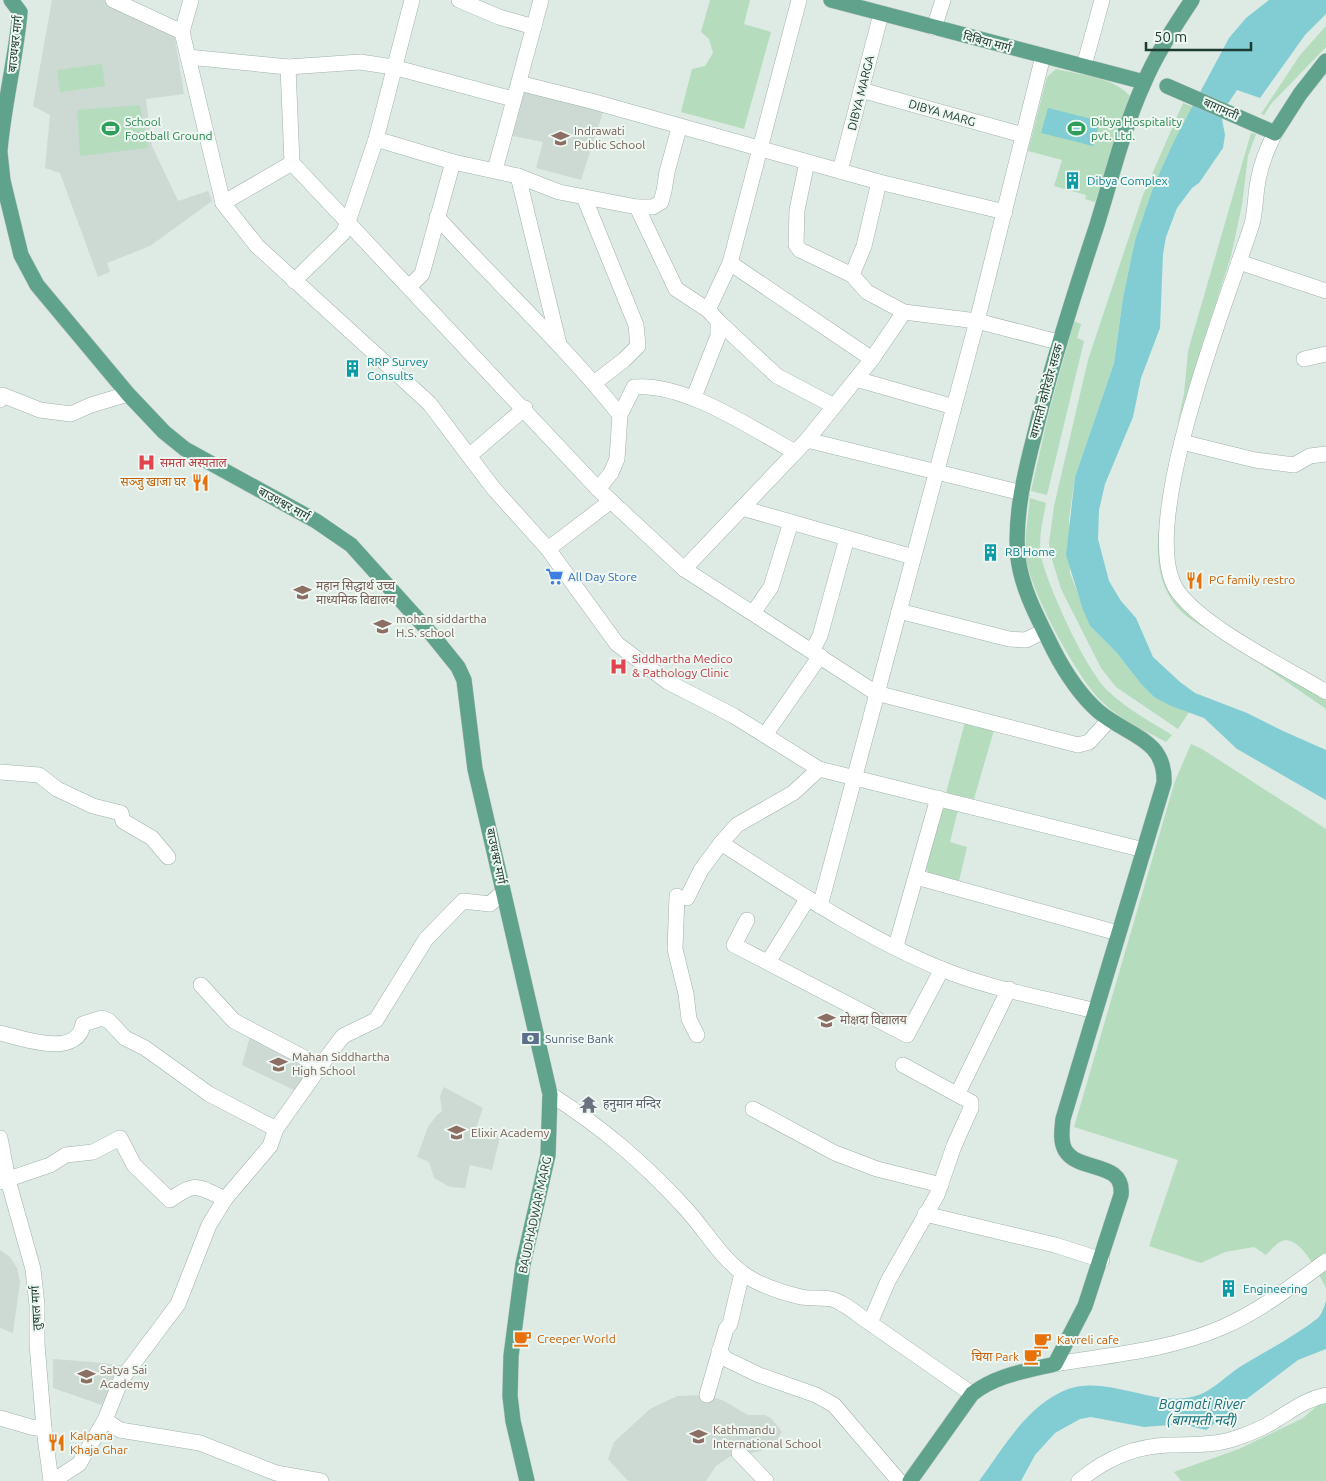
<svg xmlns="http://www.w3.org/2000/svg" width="1326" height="1481" viewBox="0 0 1326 1481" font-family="Ubuntu,'Noto Sans Devanagari',sans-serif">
<rect width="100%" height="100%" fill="#deeae4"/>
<!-- built -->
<g fill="#ccdad3">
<path d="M52 0H106L174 32 184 94 146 99 152 146 178 201 208 191 212 201 150 246 107 263 110 272 98 277 60 173 45 168 50 115 33 106Z"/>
<path d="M526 91 603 112 581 180 536 168 543 142 508 135 519 97Z"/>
<path d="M251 1033 314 1063 300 1093 242 1065Z"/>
<path d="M444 1087 483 1108 476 1128 500 1137 492 1170 470 1165 465 1188 450 1187 434 1178 429 1162 417 1157 428 1127 437 1115 442 1111 440 1096Z"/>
<path d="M0 1250 10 1257 17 1268 20 1282 13 1333 0 1328Z"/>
<path d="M53 1359 93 1362 127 1366 102 1405 53 1388Z"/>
<path d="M707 1395 724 1401 748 1415H765L772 1419 782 1432 772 1448 744 1455 739 1453 729 1457 716 1466 706 1481H628L608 1459 614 1442 650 1409 677 1396Z"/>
</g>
<!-- green -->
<g fill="#b5ddbd">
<path d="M710 0H750L744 24 771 32 744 129 681 112 692 69 705 66 713 53 709 39 701 32Z"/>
<path d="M1326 26V47L1271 104 1264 115 1261 114 1300 55Z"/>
<path d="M102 64 105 86 60 92 57 70Z"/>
<path d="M1056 69C1079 75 1114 77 1130 96L1095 202 1085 199 1086 195 1054 186 1062 160 1028 151 1047 77Z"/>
<path d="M1183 103 1193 107 1174 141 1154 185 1135 240 1123 298 1114 363 1075 477 1069 518 1070 573 1090 626 1117 653 1141 684 1154 697 1189 712 1178 729 1116 687 1101 668 1061 589 1051 556 1049 543 1054 506 1088 360 1143 195Z"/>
<path d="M140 105 148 148 80 156 77 110Z"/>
<path d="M1251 133 1256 134 1248 156 1242 205 1231 256 1177 425 1184 394 1188 351Z"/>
<path d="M1074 321 1081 324 1077 338 1084 341 1047 495 1031 491 1049 412Z"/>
<path d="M1170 465 1160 537 1163 571 1232 644C1215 633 1191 623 1177 607 1144 568 1162 510 1170 465Z"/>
<path d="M1030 498 1046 503C1043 520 1038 538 1041 556 1048 587 1086 671 1109 692 1127 709 1151 722 1172 735L1166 742C1144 730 1119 719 1101 701 1077 677 1031 592 1026 559 1024 540 1028 518 1030 498Z"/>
<path d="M1242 651 1326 699V709Z"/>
<path d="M965 722 994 730 974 799 946 793Z"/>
<path d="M1191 744 1202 749 1326 829V1288C1319 1275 1299 1231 1280 1242 1275 1245 1270 1251 1266 1255L1254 1247 1225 1252 1201 1263 1149 1246 1178 1160 1074 1127 1175 781Z"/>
<path d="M948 807 958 810 950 842 967 847 959 881 929 873 926 869 941 810Z"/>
<path d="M1326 1404V1481H1181L1174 1472 1239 1449 1303 1418 1318 1405Z"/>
</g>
<!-- water -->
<g fill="#82cdd3">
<path d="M1269 0H1326V14L1305 35 1260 98 1237 90 1221 114 1225 135 1223 148 1199 183 1192 188 1177 208 1166 237 1163 254 1160 328 1141 378 1133 417 1105 484 1099 510 1098 539 1109 581 1121 601 1136 618 1153 657 1180 682 1195 693 1247 713 1283 731 1326 750V800L1237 749 1204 718 1171 706 1154 697 1141 684 1117 653 1090 626 1083 610 1066 555 1075 477 1114 363 1123 298 1135 240 1154 185 1174 141 1229 38 1246 18Z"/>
<path d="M1048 108 1100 121 1093 146 1041 133Z"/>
<path d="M1326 1301V1349L1298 1360 1206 1430 1182 1424 1144 1427 1091 1417 1080 1419 1055 1433 1035 1455 1021 1481H979C1004 1447 1027 1405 1068 1389 1105 1376 1148 1403 1185 1398 1210 1396 1223 1377 1243 1365 1268 1350 1295 1336 1318 1318 1322 1314 1324 1307 1326 1301Z"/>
</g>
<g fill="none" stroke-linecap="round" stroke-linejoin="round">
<defs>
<g id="minor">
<path d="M113 0 182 32"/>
<path d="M191 0 182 32 223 203 257 246 429 403 494 489 548 549 617 644 668 682 734 716 819 769 1144 850"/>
<path d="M459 0 499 17 534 27"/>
<path d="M934 28 943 0"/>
<path d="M188 57 288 67 360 62 393 67 513 99"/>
<path d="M1084 66 1102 0"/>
<path d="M288 67 292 163 598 489 684 569 876 693 1078 745 1089 742 1109 720"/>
<path d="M519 83 591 101 879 182 1005 212"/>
<path d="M861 90 1023 135"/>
<path d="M1275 133C1268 147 1262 161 1259 176 1255 192 1256 209 1252 224 1227 300 1142 513 1173 583 1189 621 1289 669 1326 692"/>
<path d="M376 139 453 162 518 176 559 192 637 207H653L661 202 664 191 667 172 679 128"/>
<path d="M807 162 797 210 796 245 800 250 852 275"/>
<path d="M495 170 541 0"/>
<path d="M840 171 881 14"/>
<path d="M518 176 559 344"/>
<path d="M879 182 864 246 852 275 867 292 904 312 977 321 1058 342"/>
<path d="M584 197 636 325 638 346 624 360 594 383"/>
<path d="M223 203 292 163"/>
<path d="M637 207 676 289 708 310"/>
<path d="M437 217C498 284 564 345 620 415"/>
<path d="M1239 262 1326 291"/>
<path d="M730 263 872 359"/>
<path d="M294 281 343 233 348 222 376 139 412 0"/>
<path d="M409 287 422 274 453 162"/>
<path d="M718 321 777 376 834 406"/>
<path d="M1304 359 1326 354"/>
<path d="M856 379 954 407"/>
<path d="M694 397 718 336V321L708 310 730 263 799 0"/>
<path d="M0 400 2 395 40 410 71 414 91 405 128 394"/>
<path d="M807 440 1022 493"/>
<path d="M1182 442 1255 460 1294 465 1310 456 1326 454"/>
<path d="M469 456 525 408"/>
<path d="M598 489 611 473 617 459 620 415 634 387C684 382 751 428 795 452"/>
<path d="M742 508 913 557"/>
<path d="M548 549 611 501"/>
<path d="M684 569 807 440 872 359 904 312"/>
<path d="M899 611 1009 639 1026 640 1044 631"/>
<path d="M753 613 771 587 791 522"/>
<path d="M812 651 820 636 847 538"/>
<path d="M765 735 820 656"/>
<path d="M0 772 39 775 57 789 93 806 121 813 123 821 152 838 168 857"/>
<path d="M721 843 737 825 793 793 819 769"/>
<path d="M916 877 1118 933"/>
<path d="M677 896 675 949 686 994 689 1019 697 1035"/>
<path d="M687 898 701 870 721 843C791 888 867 939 944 970 991 989 1045 998 1095 1011"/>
<path d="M820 906 977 321 1043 56"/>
<path d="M747 920 734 945 907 1035 942 969"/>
<path d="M896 946 938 798"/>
<path d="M768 962 808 898"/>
<path d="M201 985 234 1021 320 1066"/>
<path d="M0 1033C21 1038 78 1059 83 1024L102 1018 109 1021 125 1038 145 1048 209 1094 276 1129"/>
<path d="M903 1065 971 1102V1108L954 1146 937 1195 888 1281 870 1323 972 1394"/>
<path d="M958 1093 1009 989"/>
<path d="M550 1094C603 1128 644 1163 686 1209 705 1230 719 1255 741 1272 757 1285 781 1292 801 1297 811 1299 821 1297 831 1299 844 1302 859 1316 870 1323"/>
<path d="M753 1109 835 1153 877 1169 941 1185"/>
<path d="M0 1138 8 1180 33 1269 37 1305V1344L44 1429 51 1481"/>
<path d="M0 1182 50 1165 66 1155 93 1152 120 1138 134 1165 170 1200C196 1181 197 1186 225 1199"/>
<path d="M925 1214 1055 1245 1102 1260"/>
<path d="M719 1351 726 1359 759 1375 816 1395 834 1405 899 1481"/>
<path d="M1055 1364C1110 1355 1171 1350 1223 1327 1260 1311 1293 1285 1326 1261"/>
<path d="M707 1395 726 1329 730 1324 742 1273"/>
<path d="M0 1418 31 1427 44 1429"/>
<path d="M105 1420 120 1430 200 1443 276 1473 321 1481"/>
<path d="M739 1453 766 1481"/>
<path d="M53 1481 79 1464 105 1420 121 1380 178 1304 209 1225 225 1199 270 1146 276 1129 327 1057 343 1036 376 1020 426 939 463 901 490 904 503 892"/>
<path d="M1079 1481C1105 1459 1135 1446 1169 1445 1190 1444 1210 1446 1230 1440 1247 1435 1264 1428 1279 1418 1295 1408 1307 1399 1326 1395"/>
</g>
<g id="major">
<path d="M831 0 1144 82"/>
<path d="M1167 86 1275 133 1300 94 1326 61"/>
<path d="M0 150C4 103 16 58 20 12L11 0"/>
<path d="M0 153 3 181 21 255 37 285 128 394 164 432 185 449 316 521 351 545 433 636 458 667 464 680 475 769 550 1094 548 1155 523 1264 511 1356 510 1396 513 1421 527 1481"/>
<path d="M910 1481 972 1394C996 1375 1026 1371 1055 1364L1085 1306 1121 1195C1125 1160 1078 1173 1065 1150 1060 1141 1062 1129 1063 1119L1164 783C1166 738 1127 736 1098 711 1080 695 1065 672 1054 651 1040 622 1022 591 1018 558 1014 518 1024 476 1034 437 1051 366 1073 297 1096 228 1111 180 1123 129 1144 83 1156 54 1175 26 1192 0"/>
</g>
</defs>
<!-- minor casing -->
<use href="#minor" stroke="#a1b2ab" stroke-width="16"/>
<!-- major casing -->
<use href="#major" stroke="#bcc4c1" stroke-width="16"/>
<!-- minor -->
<use href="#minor" stroke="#fff" stroke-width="15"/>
<!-- major -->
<use href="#major" stroke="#5fa38c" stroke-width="15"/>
</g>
<!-- icons -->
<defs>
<symbol id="stadium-bare" viewBox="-9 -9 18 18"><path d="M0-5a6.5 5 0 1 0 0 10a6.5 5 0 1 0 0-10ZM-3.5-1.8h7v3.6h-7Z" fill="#2e9e5b" stroke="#eef7f2" stroke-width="2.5" paint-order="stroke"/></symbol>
<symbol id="school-bare" viewBox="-9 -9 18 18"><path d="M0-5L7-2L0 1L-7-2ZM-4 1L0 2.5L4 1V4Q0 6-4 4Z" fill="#8d6e63" stroke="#eef7f2" stroke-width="2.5" paint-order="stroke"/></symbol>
<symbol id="building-bare" viewBox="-9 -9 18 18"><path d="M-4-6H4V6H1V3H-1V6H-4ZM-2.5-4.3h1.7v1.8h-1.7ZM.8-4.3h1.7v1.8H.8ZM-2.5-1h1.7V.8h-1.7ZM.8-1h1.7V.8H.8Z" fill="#0f9aa8" stroke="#eef7f2" stroke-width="2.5" paint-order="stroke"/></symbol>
<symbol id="hospital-bare" viewBox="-9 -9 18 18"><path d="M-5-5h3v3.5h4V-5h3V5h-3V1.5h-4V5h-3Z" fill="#e0444e" stroke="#eef7f2" stroke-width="2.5" paint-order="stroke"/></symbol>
<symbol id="restaurant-bare" viewBox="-9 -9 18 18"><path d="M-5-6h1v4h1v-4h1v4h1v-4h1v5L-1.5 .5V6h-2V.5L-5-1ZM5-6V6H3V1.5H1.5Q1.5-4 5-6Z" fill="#e8710a" stroke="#eef7f2" stroke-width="2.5" paint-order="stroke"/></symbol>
<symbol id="supermarket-bare" viewBox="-9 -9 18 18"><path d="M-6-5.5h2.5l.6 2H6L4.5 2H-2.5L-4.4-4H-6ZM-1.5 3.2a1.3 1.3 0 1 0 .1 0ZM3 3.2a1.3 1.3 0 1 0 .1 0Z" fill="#3f7fe0" stroke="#eef7f2" stroke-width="2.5" paint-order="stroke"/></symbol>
<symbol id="bank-bare" viewBox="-9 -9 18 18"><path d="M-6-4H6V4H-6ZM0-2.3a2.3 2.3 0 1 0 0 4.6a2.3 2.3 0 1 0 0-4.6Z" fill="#5c6f8a" stroke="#eef7f2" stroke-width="2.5" paint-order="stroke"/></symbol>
<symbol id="temple-bare" viewBox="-9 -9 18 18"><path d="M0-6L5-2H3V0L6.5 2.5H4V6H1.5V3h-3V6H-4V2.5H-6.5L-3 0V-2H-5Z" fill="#6b7280" stroke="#eef7f2" stroke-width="2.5" paint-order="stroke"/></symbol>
<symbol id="cafe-bare" viewBox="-9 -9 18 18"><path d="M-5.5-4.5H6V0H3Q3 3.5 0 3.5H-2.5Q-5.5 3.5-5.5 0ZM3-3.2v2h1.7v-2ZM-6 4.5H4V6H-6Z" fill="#e8710a" stroke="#eef7f2" stroke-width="2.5" paint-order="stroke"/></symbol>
</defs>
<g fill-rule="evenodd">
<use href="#stadium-bare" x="98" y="116" width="25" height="25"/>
<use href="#stadium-bare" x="1064" y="116" width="25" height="25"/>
<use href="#school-bare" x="548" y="126" width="25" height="25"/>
<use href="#building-bare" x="1060" y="168" width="25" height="25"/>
<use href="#building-bare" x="340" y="356" width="25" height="25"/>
<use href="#hospital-bare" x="134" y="450" width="25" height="25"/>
<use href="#restaurant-bare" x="188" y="470" width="25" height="25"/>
<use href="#building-bare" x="978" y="540" width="25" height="25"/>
<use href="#supermarket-bare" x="542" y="564" width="25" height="25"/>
<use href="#restaurant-bare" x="1182" y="568" width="25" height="25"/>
<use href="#school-bare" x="290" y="580" width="25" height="25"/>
<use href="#school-bare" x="370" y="614" width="25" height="25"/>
<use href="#hospital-bare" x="606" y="654" width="25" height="25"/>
<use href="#school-bare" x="814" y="1008" width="25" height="25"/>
<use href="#bank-bare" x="518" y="1026" width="25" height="25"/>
<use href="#school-bare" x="266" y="1052" width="25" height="25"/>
<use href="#temple-bare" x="576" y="1092" width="25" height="25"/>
<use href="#school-bare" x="444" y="1120" width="25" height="25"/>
<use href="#building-bare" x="1216" y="1276" width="25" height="25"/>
<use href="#cafe-bare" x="510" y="1326" width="25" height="25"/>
<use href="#cafe-bare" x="1030" y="1328" width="25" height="25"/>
<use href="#cafe-bare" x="1020" y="1344" width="25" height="25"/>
<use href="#school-bare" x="74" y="1364" width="25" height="25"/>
<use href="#school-bare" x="686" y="1424" width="25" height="25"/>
<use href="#restaurant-bare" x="44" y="1430" width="25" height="25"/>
</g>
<g text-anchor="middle" stroke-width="4" stroke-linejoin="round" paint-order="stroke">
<!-- street labels -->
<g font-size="12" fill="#1e3b31" stroke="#eef7f2">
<text transform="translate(987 42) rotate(15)" y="4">दिबिया मार्ग</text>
<text transform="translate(15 44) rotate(-84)" y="4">बाउधश्वर मार्ग</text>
<text transform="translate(861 93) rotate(-76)" y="4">DIBYA MARGA</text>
<text transform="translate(1221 109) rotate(24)" y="4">बागामती</text>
<text transform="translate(942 113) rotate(16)" y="4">DIBYA MARG</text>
<text transform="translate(1046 391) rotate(-75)" y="4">बागमती कोरिडोर सडक</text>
<text transform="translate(284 504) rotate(29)" y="4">बाउधश्वर मार्ग</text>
<text transform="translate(496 856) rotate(78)" y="4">बाउधश्वर मार्ग</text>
<text transform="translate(535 1215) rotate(-78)" y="4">BAUDHADWAR MARG</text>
<text transform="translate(36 1308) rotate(-93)" y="4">तुषाल मार्ग</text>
</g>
<!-- leisure labels -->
<g font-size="12" fill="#27864d" stroke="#eef7f2" text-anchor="start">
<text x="125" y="126">School<tspan x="125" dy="14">Football Ground</tspan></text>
<text x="1091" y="126">Dibya Hospitality<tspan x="1091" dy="14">pvt. Ltd.</tspan></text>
</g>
<!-- education labels -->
<g font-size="12" fill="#785e54" stroke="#eef7f2" text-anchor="start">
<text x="574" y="135">Indrawati<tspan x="574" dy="14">Public School</tspan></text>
<text x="316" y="590">महान सिद्धार्थ उच्च<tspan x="316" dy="14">माध्यमिक विद्यालय</tspan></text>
<text x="396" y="623">mohan siddartha<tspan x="396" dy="14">H.S. school</tspan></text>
<text x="840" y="1024">मोक्षदा विद्यालय</text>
<text x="292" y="1061">Mahan Siddhartha<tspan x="292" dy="14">High School</tspan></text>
<text x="471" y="1137">Elixir Academy</text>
<text x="100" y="1374">Satya Sai<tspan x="100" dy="14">Academy</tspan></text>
<text x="713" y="1434">Kathmandu<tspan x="713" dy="14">International School</tspan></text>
</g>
<!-- culture labels -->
<g font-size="12" fill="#0d838f" stroke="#eef7f2" text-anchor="start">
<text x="1087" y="185">Dibya Complex</text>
<text x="367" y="366">RRP Survey<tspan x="367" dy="14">Consults</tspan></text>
<text x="1005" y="556">RB Home</text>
<text x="1243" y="1293">Engineering</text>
</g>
<!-- health labels -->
<g font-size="12" fill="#be3a42" stroke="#eef7f2" text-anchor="start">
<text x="160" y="467">समता अस्पताल</text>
<text x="632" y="663">Siddhartha Medico<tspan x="632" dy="14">&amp; Pathology Clinic</tspan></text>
</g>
<!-- food labels -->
<g font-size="12" fill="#c56008" stroke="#eef7f2" text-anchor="start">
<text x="186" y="486" text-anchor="end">सञ्जु खाजा घर</text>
<text x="1209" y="584">PG family restro</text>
<text x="537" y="1343">Creeper World</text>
<text x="1057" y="1344">Kavreli cafe</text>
<text x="1019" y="1361" text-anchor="end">चिया Park</text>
<text x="70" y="1440">Kalpana<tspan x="70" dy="14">Khaja Ghar</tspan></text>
</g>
<!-- shop labels -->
<g font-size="12" fill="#366cbe" stroke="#eef7f2" text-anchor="start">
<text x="568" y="581">All Day Store</text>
</g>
<!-- service labels -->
<g font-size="12" fill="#4e5e75" stroke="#eef7f2" text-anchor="start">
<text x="545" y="1043">Sunrise Bank</text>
</g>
<!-- worship labels -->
<g font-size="12" fill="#5b616d" stroke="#eef7f2" text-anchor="start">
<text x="603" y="1108">हनुमान मन्दिर</text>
</g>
<!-- water labels -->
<g font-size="14" font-style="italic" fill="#167079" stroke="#eef7f2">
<text x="1202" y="1409">Bagmati River<tspan x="1202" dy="16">(बागमती नदी)</tspan></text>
</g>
</g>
<!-- scale -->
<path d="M1146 42v8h105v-8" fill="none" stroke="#1e3b31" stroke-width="2.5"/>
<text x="1154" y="42" font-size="15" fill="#1e3b31" stroke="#eef7f2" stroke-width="4" paint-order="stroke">50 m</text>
</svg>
